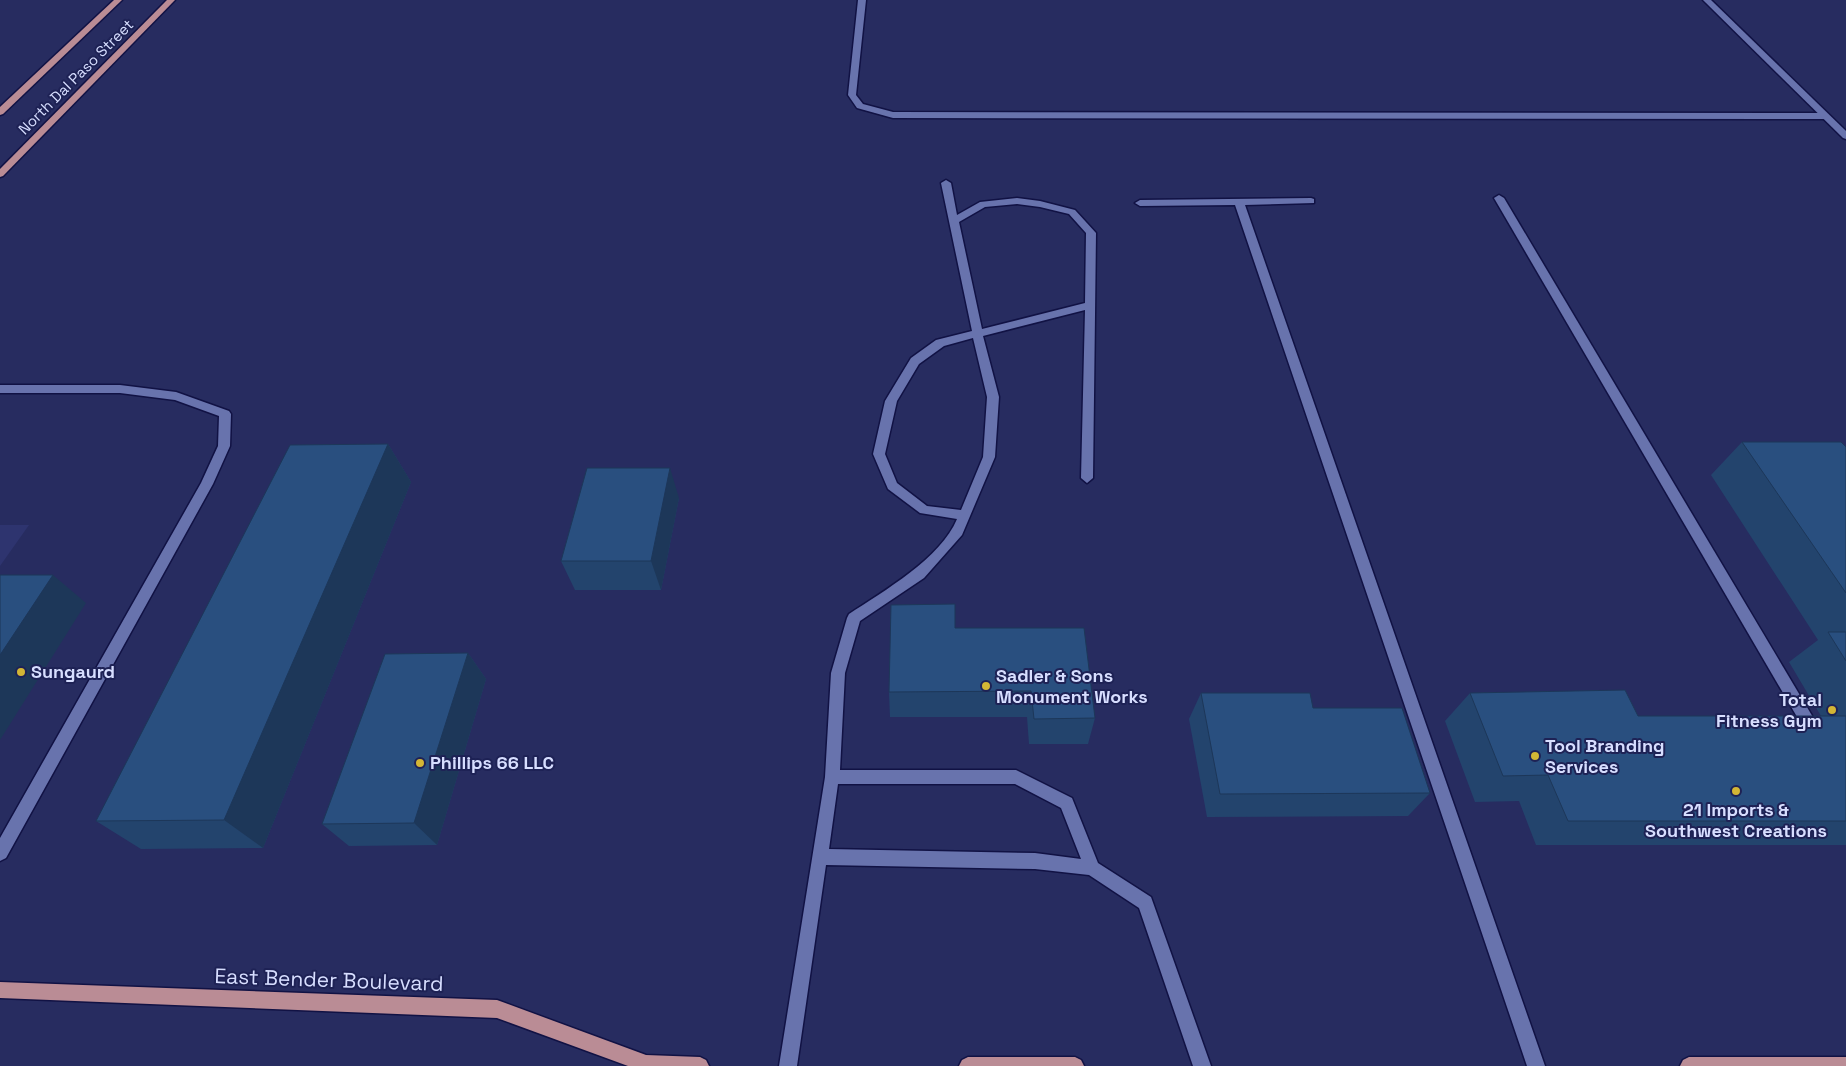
<svg xmlns="http://www.w3.org/2000/svg" width="1846" height="1066" viewBox="0 0 1846 1066" font-family="'Space Grotesk',sans-serif">
<rect width="100%" height="100%" fill="#272c60"/>
<!-- built -->
<path fill="#2e346f" d="M0 525H29L0 566Z"/>
<g fill="none" stroke-linecap="round" stroke-linejoin="round">
<defs>
<g id="lane">
<path d="M858 0H866L856 95 863 104 893 112 1825 113 1829 116 1825 119 893 118 857 108 848 95Z"/>
<path d="M946 180 951 183 957 215 980 202 1017 198 1040 201 1075 210 1096 233 1093 478 1087 483 1081 478 1085 310 983 336 999 397 995 457 962 535 924 578 860 621 845 673 840 770H1016L1072 798 1098 863 1151 897 1211 1066H1193L1139 908 1089 875 1035 869 826 865 797 1066H779L825 777 831 673 847 618 849 614C884 591 941 558 957 519L920 513 888 489 873 454 885 401 911 358 936 340 972 331 941 183ZM1017 204 1040 207 1069 214 1086 233 1085 303 982 329 959 222 985 207ZM973 338 987 397 983 457 961 510 927 506 897 483 885 454 897 401 919 364 944 346ZM838 784H1015L1061 808 1081 859 1035 853 829 849Z"/>
<path d="M1499 195 1504 198 1817 724 1819 729 1817 734 1812 736 1807 734 1494 198Z"/>
<path d="M1311 198 1314 199V203L1245 205 1545 1066H1527L1235 205 1140 206 1135 203 1140 200Z"/>
<path d="M0 385H120L176 392 229 411 231 414 230 446 213 484 6 858 0 861V838L201 483 218 446 219 416 175 400 120 393H0Z"/>
</g>
<path id="street" d="M1703 0H1711L1846 131V139L1843 138Z"/>
<g id="primary">
<path d="M114 0H122L3 114 0 115V107Z"/>
<path d="M167 0H175L3 176 0 177V169Z"/>
<path d="M0 982 497 1000 646 1055 700 1057 706 1060 709 1066H628L497 1018 0 998Z"/>
<path d="M968 1057H1075L1081 1060 1084 1066H959L962 1060Z"/>
<path d="M1689 1057H1846V1066H1680L1683 1060Z"/>
</g>
</defs>
<!-- lane casing -->
<use href="#lane" stroke="#111244" stroke-width="3"/>
<!-- street casing -->
<use href="#street" stroke="#111244" stroke-width="3"/>
<!-- primary casing -->
<use href="#primary" stroke="#111244" stroke-width="3"/>
<!-- lane -->
<use href="#lane" fill="#6873ad" fill-rule="evenodd"/>
<!-- street -->
<use href="#street" fill="#6873ad" fill-rule="evenodd"/>
<!-- primary -->
<use href="#primary" fill="#ba8c95" fill-rule="evenodd"/>
</g>
<!-- wall -->
<g fill="#23446d">
<path d="M1742 442 1846 447V845H1536L1519 801 1475 802 1445 721 1470 693 1638 716H1821L1789 662 1818 640 1711 475Z"/>
<path d="M388 444 411 482 263 848 141 849 96 821Z"/>
<path d="M679 498 661 590H575L561 561Z"/>
<path d="M955 628 1095 718 1088 744H1029L1027 717H890L889 692Z"/>
<path d="M468 653 486 679 437 845 349 846 322 824Z"/>
<path d="M1201 693 1430 793 1408 816 1207 817 1189 719Z"/>
</g>
<!-- shaded-wall -->
<g fill="#1d3759">
<path d="M388 444 411 482 263 848 224 820Z"/>
<path d="M670 468 679 498 661 590 651 561Z"/>
<path d="M53 575 86 603 0 740V655Z"/>
<path d="M468 653 486 679 437 845 414 823Z"/>
</g>
<!-- building -->
<g fill="#294f7f" stroke="#1d3759">
<path d="M1742 442H1841L1846 447V593Z"/>
<path d="M388 444 224 820 96 821 290 445Z"/>
<path d="M587 468H670L651 561H561Z"/>
<path d="M0 575H53L0 655Z"/>
<path d="M955 604V628H1084L1095 718 1034 719 1031 691 889 692 891 605Z"/>
<path d="M1828 632H1846V661Z"/>
<path d="M468 653 414 823 322 824 385 654Z"/>
<path d="M1625 690 1638 716H1846V821H1568L1548 775 1503 776 1470 693Z"/>
<path d="M1201 693H1310L1313 708H1402L1430 793 1220 794Z"/>
</g>
<!-- markers -->
<g fill="#d3b635" stroke="#1e2255" stroke-width="2">
<circle cx="21" cy="672" r="5"/>
<circle cx="986" cy="686" r="5"/>
<circle cx="1832" cy="710" r="5"/>
<circle cx="1535" cy="756" r="5"/>
<circle cx="420" cy="763" r="5"/>
<circle cx="1736" cy="791" r="5"/>
</g>
<g text-anchor="middle" stroke-width="4" stroke-linejoin="round" paint-order="stroke">
<!-- far-street labels -->
<g font-size="15" fill="#d7deff" stroke="#1e2255">
<text transform="translate(76 77) rotate(-45)" y="5">North Dal Paso Street</text>
</g>
<!-- poi labels -->
<g font-size="18" font-weight="bold" fill="#d7deff" stroke="#1e2255" text-anchor="start">
<text x="31" y="678">Sungaurd</text>
<text x="996" y="682">Sadler &amp; Sons<tspan x="996" dy="21">Monument Works</tspan></text>
<text x="1822" y="706" text-anchor="end">Total<tspan x="1822" dy="21">Fitness Gym</tspan></text>
<text x="1545" y="752">Tool Branding<tspan x="1545" dy="21">Services</tspan></text>
<text x="430" y="769">Phillips 66 LLC</text>
<text x="1736" y="816" text-anchor="middle">21 Imports &amp;<tspan x="1736" dy="21">Southwest Creations</tspan></text>
</g>
<!-- near-street labels -->
<g font-size="21" fill="#d7deff" stroke="#1e2255">
<text transform="translate(329 980) rotate(2)" y="7">East Bender Boulevard</text>
</g>
</g>
</svg>
